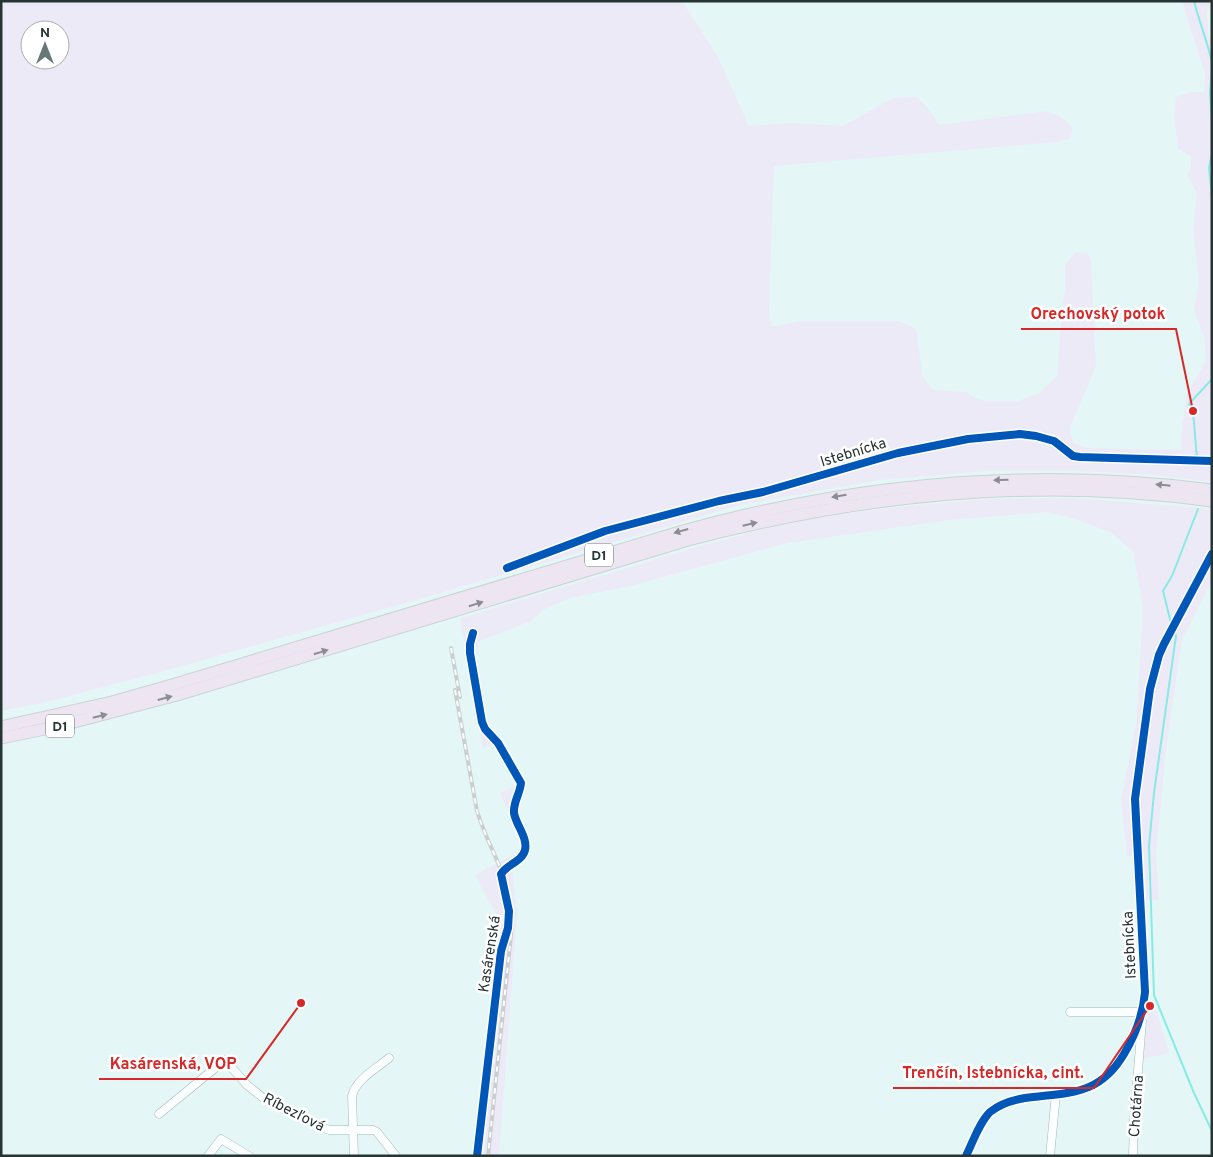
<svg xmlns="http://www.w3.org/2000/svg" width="1213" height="1157" viewBox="0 0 1213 1157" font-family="Overpass,sans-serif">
<rect width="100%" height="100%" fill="#e4f7f6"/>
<!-- green -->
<g fill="#edeaf7" fill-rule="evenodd">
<path d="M1 1H682L717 55 749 126 792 123 843 126 893 98 907 97H915L921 101 927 107 939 125 1047 111 1061 117 1073 127 1070 139 1057 142 774 166 769 309 771 327 800 321H899L916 329 923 377 933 390 966 392 975 398 985 401H1017L1038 394 1057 376 1062 310 1065 290V266L1075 252 1088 254 1091 260 1096 366 1070 428 1073 443 1088 448 1181 450 1182 426 1187 393 1206 361 1204 336 1194 311 1199 282 1193 230 1197 194 1188 176 1191 166V156L1178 149 1174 113 1176 97 1191 92H1204L1205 74 1182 1H1212V6L1207 11 1209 37 1212 44V482L1154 475 1079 471H988L880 480 740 505 427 597 164 671 43 703 1 711ZM30 30H60V60H30Z"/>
<path d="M1075 498 1212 509V580L1182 640 1166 750 1156 854 1159 900 1146 901 1144 856H1127L1121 800 1136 725 1143 606 1133 552 1112 533 1078 520 1048 512 949 520 788 543 631 586 570 598 543 610 531 621 478 642 476 657 487 720 523 782 518 814 530 842 528 858 512 870 517 914 499 1156H476L500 926 502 925 475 875 524 849 500 793 518 785 496 744 483 748 461 626V618L696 547 791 522 895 507 988 499Z"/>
<path d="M1155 1006 1169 1053 1143 1059 1149 1007Z"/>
</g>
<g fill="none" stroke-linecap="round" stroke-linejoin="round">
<!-- stream -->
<g stroke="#88eae5" stroke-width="2">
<path d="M1194 1C1199 22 1208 42 1212 63"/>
<path d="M1212 70 1210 93 1212 124"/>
<path d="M1212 153 1209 168 1212 197"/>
<path d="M1197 458 1193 411 1189 404 1212 379"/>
<path d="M1171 623 1163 591 1172 576 1198 509"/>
<path d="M1174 630 1176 636 1154 793 1149 846 1154 995 1194 1093 1212 1131"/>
</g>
<defs>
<g id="minor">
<path d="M507 568 605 531 719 501 763 492 898 453 968 439 1020 434 1036 436 1054 441 1073 456 1080 457 1212 461"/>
<path d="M473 633 470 644V653L482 722 485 729 498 743 521 783C520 794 513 802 514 813 516 825 528 838 525 850 522 862 507 864 501 874L509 911 508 928 501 951 477 1156"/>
<path d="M1070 1012H1142"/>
<path d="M159 1114 225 1060 247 1085 267 1101 295 1115 329 1130H373L377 1132 396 1156"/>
<path d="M208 1156 221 1139 249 1156"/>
<path d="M354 1156 352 1096C356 1079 376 1069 389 1058"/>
<path d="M966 1156C973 1142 979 1123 990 1112 1000 1104 1013 1100 1025 1098 1070 1092 1099 1096 1124 1054 1136 1034 1143 1015 1145 992L1135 799 1150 689 1159 655 1164 644 1212 554"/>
<path d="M1050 1156 1056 1094"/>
<path d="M1133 1156 1134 1120 1142 1021"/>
</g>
<g id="highway">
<path d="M1 727 112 702 172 685 683 531C855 483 1034 467 1212 490"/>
<path d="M1 738 55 727 177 695 688 540C860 495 1034 476 1212 501"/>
</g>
</defs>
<!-- minor casing -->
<use href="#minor" stroke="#a6b6b5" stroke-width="9"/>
<!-- highway casing -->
<use href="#highway" stroke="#cad3d3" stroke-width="13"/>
<!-- minor -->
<use href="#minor" stroke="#fbfefe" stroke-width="8"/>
<!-- highway -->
<use href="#highway" stroke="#ede6f2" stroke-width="11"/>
<defs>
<g id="rail">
<path d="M451 648 460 697"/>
<path d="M455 690 477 811C492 859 515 880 511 935L488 1156"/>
</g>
</defs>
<!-- rail casing -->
<use href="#rail" stroke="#c9cece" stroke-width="4"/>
<!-- rail -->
<use href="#rail" stroke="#fff" stroke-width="2" stroke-dasharray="5.5" stroke-linecap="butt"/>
<defs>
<g id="cycleway">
<path d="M507 568 605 531 719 501 763 492 898 453 968 439 1020 434 1036 436 1054 441 1073 456 1080 457 1212 461"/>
<path d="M473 633 470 644V653L482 722 485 729 498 743 521 783C520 794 513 802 514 813 516 825 528 838 525 850 522 862 507 864 501 874L509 911 508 928 501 951 477 1156"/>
<path d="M966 1156C973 1142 979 1123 990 1112 1000 1104 1013 1100 1025 1098 1070 1092 1099 1096 1124 1054 1136 1034 1143 1015 1145 992L1135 799 1150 689 1159 655 1164 644 1212 554"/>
</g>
</defs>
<!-- cycleway casing -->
<use href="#cycleway" stroke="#fff" stroke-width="11"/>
<!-- cycleway -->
<use href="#cycleway" stroke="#0057b8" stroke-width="8"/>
</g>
<!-- one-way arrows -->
<defs><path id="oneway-solid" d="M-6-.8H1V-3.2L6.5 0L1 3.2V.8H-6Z" transform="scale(1.25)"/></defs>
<g fill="#8a8d92">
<use href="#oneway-solid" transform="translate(1001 480) rotate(178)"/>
<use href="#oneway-solid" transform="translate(1163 485) rotate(-174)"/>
<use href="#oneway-solid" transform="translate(839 496) rotate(171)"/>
<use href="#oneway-solid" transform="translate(750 524) rotate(-13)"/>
<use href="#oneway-solid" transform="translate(681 531) rotate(164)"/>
<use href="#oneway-solid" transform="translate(476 604) rotate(-17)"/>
<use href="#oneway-solid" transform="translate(321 652) rotate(-17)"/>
<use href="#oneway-solid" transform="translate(165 698) rotate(-15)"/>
<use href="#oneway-solid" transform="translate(100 716) rotate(-14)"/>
</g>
<g text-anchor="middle" stroke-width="5" stroke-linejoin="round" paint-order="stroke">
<!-- shield labels -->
<g fill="#fff" stroke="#677170" stroke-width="1">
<rect x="585" y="543.5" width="28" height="23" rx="4"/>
<rect x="46" y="714.5" width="28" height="23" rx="4"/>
</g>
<g font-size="14" font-weight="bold" fill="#263433">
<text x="599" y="560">D1</text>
<text x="60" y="731">D1</text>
</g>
<!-- street labels -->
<g font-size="15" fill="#263433" stroke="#fff">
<text transform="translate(853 452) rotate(-17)" y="5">Istebnícka</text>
<text transform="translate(1129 945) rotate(-93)" y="5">Istebnícka</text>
<text transform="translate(489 954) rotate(-81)" y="5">Kasárenská</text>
<text transform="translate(1136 1106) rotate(-86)" y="5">Chotárna</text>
<text transform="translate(294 1112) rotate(27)" y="5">Ríbezľová</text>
</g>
</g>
<!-- callouts -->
<path fill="none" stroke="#d62828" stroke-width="2" d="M1193 411L1176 329H1021M301 1003L246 1079H99M1150 1006L1094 1088H893"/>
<g fill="#d62828" stroke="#fff" stroke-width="2">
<circle cx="1193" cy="411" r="5"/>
<circle cx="301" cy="1003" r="5"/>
<circle cx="1150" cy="1006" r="5"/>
</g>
<g font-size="16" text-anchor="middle" font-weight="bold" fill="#d62828" stroke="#fff" stroke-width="5" stroke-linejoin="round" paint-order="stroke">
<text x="1098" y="319">Orechovský potok</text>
<text x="173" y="1069">Kasárenská, VOP</text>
<text x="993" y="1078">Trenčín, Istebnícka, cint.</text>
</g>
<!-- border -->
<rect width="1213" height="1157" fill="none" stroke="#263433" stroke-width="5"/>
<!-- north arrow -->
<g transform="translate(45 45)"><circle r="24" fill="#ffffff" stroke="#a8aead"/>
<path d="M0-4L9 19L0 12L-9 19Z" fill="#687877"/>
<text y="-8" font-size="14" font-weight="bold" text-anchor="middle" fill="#263433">N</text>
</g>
</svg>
